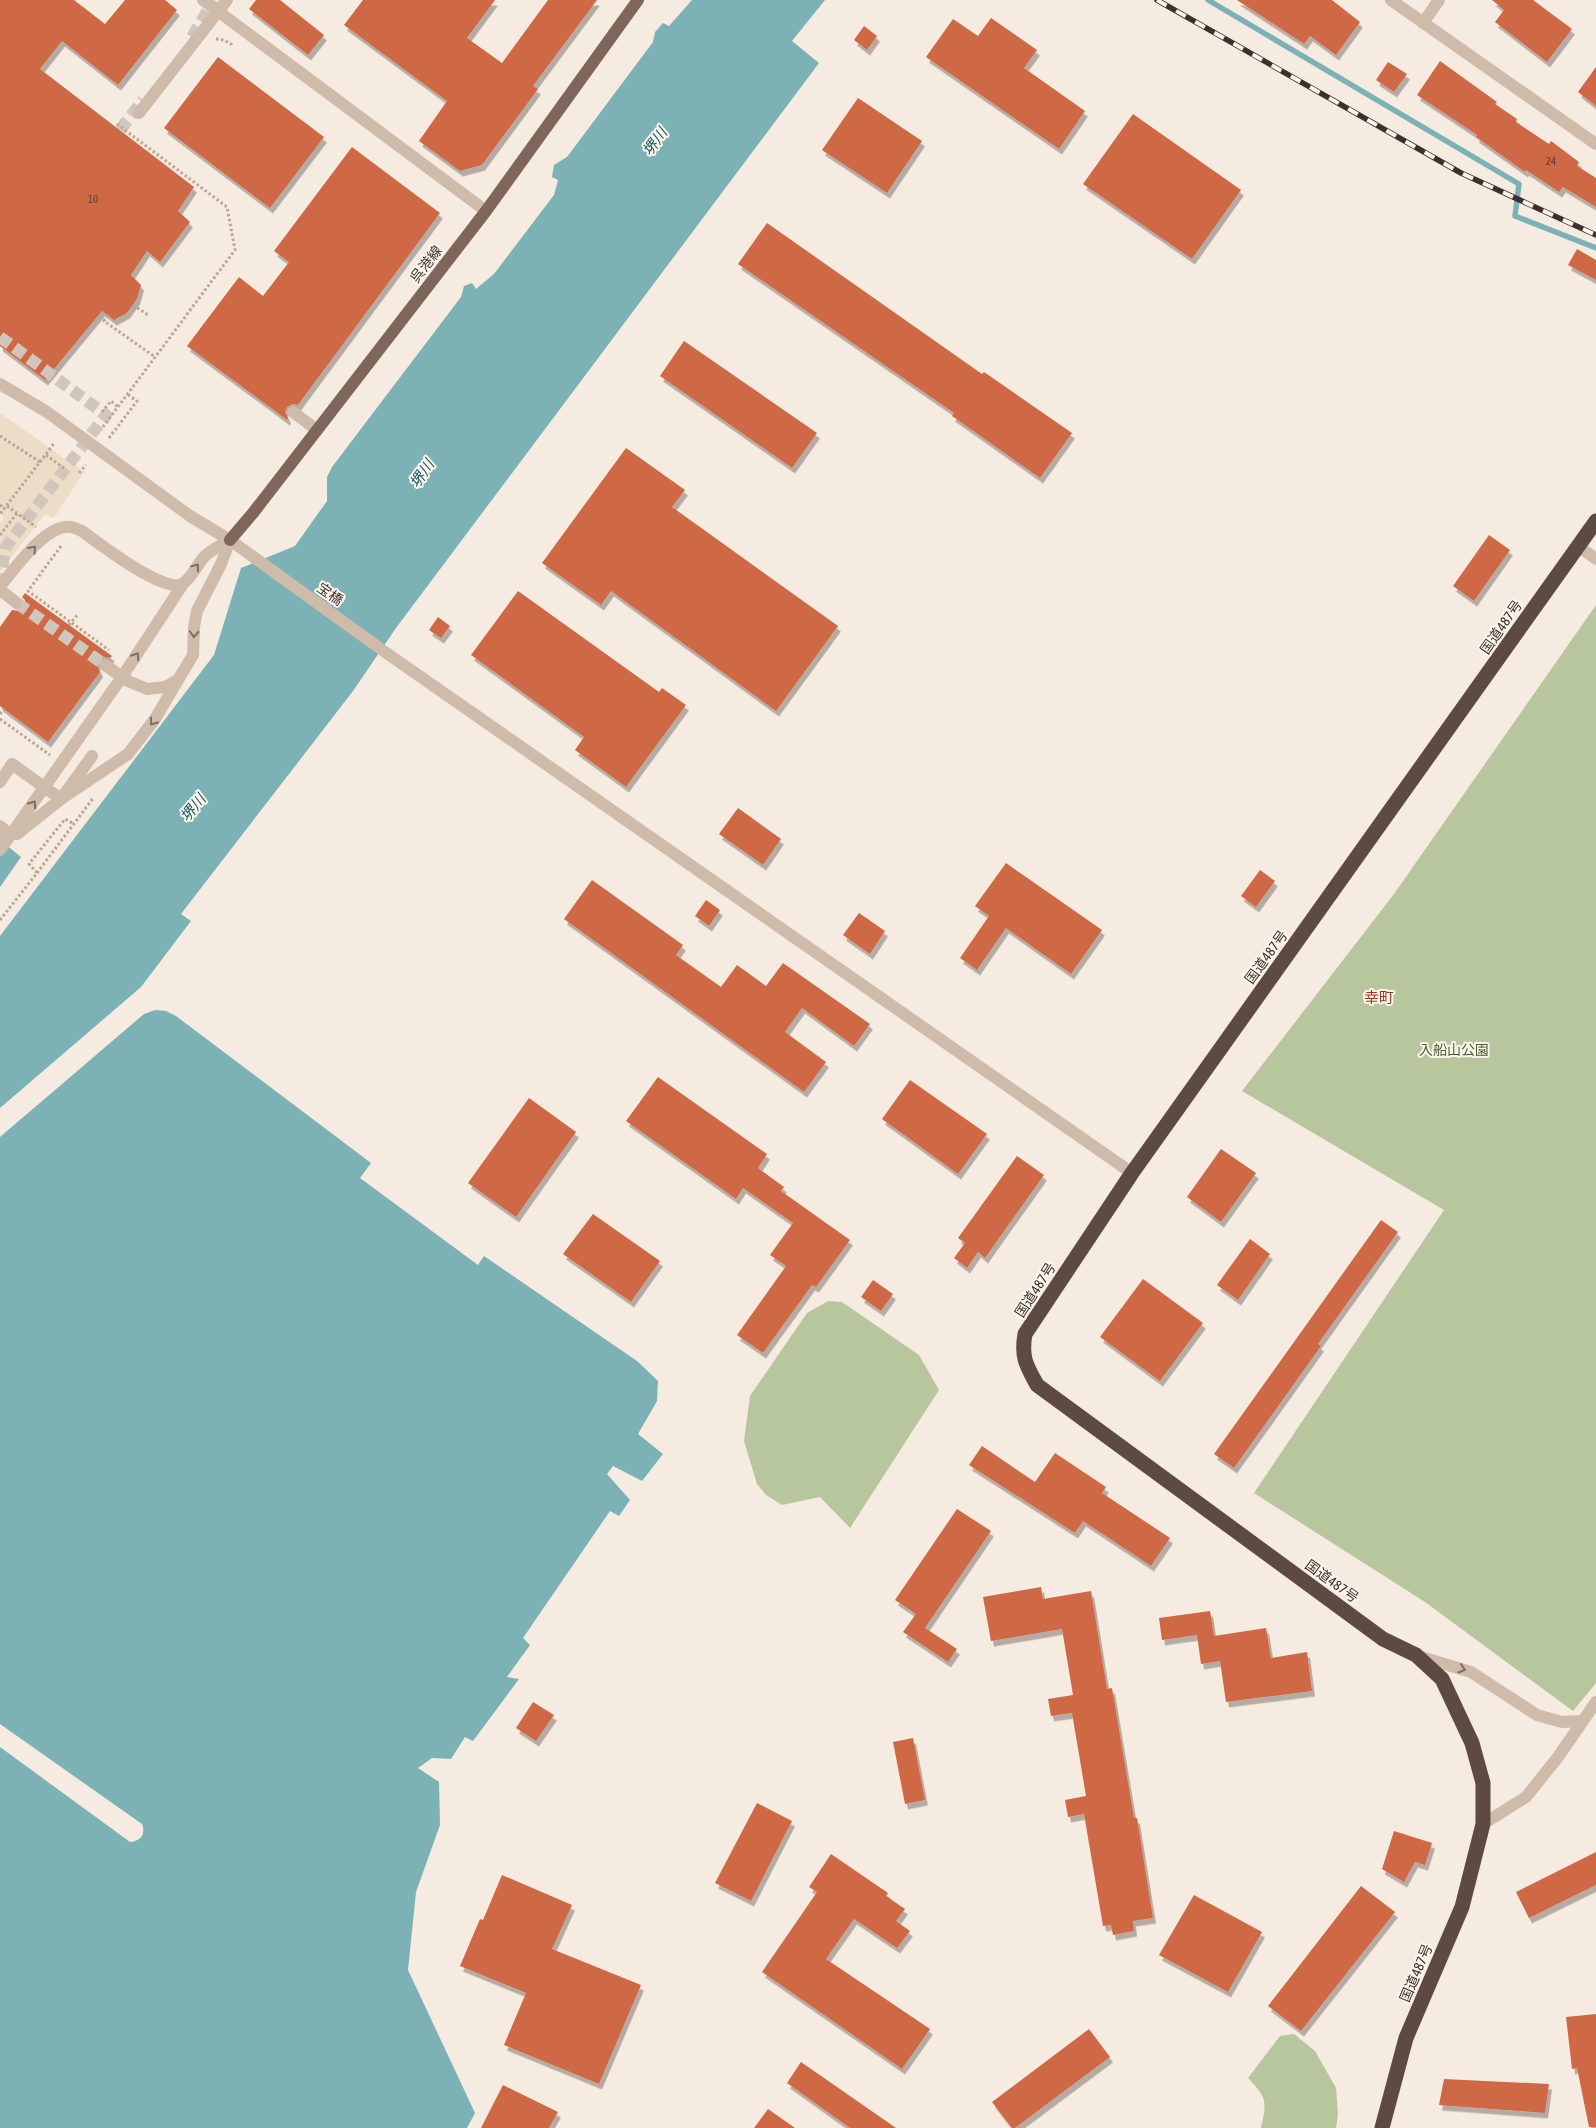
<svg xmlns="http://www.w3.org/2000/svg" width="1596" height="2128" viewBox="0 0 1596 2128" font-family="'Asap Condensed','Noto Sans JP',sans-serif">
<defs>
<filter id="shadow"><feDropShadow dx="3" dy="5.5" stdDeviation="0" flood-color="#0004"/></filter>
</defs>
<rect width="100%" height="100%" fill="#f5ebe0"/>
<!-- green -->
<g fill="#b8c69e">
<path d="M1596 605V1683L1573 1711 1425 1602 1254 1493 1444 1210 1242 1091 1394 894Z"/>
<path d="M828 1301 842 1302 919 1355 939 1390 850 1528 820 1497 782 1505 766 1495 757 1484 744 1441 750 1396 807 1313Z"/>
<path d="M1294 2034 1315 2051 1336 2088 1338 2115 1336 2128H1261C1267 2101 1267 2098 1248 2078L1280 2036Z"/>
</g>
<!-- plaza -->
<path fill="#eeddc6" d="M0 413 84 472 54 518 45 514 0 572V523L4 517 0 514Z"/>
<!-- water -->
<g fill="#7cb1b5">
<path d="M692 0H825L792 41 819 63 396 628 353 691 181 914 191 921 141 987 0 1108V936L214 655 241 568 295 546 327 501V477L332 467 461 297 464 286 472 283 476 289 494 274 554 195 558 180 552 177 554 165 567 157 653 42 655 32 663 23 669 26Z"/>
<path d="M0 840 21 857 0 887Z"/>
<path d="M155 1010 166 1011 176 1016 371 1163 360 1178 478 1265 484 1256 637 1361 658 1381 657 1401 638 1434 663 1454 642 1481 613 1466 607 1474 630 1500 619 1516 610 1511 523 1638 530 1645 507 1677 519 1679 473 1741 465 1737 451 1759 432 1758 418 1768 439 1782 440 1825 416 1892 408 1970 475 2113 467 2128H0V1747L130 1842C141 1841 146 1834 142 1824L0 1724V1137L144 1014Z"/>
</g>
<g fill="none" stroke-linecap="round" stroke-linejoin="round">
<!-- stream -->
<path stroke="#7cb1b5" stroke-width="5.5" d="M1208 0 1519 184 1515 216 1596 248"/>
</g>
<!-- building -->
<g fill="#cf6844" filter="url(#shadow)">
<path d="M0 0H74L105 24 125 0H165L177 10 118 85 62 41 40 69 194 187 178 211 190 222 160 262 147 251 131 275 141 285 137 299 127 313 114 320 102 311 45 380 0 346Z"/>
<path d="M256 0H280L324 35 308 55 249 9Z"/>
<path d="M363 0H495L467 38 502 63 548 0H597L533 86 538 89 482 165 460 171 419 141 447 101 344 25Z"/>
<path d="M1237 0H1332L1360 22 1336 55 1310 36 1304 44Z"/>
<path d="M1492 0H1533L1572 29 1547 62 1495 22 1504 10Z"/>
<path d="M991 18 1037 50 1024 68 1085 111 1059 149 926 57 953 19 978 36Z"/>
<path d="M864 26 877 36 867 50 854 40Z"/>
<path d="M218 57 324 137 270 208 164 128Z"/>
<path d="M1440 61 1497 102 1495 104 1517 119 1516 122 1549 144 1551 141 1579 162 1577 166 1596 178V207L1563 187 1559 192 1526 170 1525 172 1476 137 1477 135 1417 95Z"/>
<path d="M1388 62 1407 74 1394 92 1376 80Z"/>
<path d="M1596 67V106L1578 92Z"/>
<path d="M858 98 922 141 887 193 822 150Z"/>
<path d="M1133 114 1241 190 1192 259 1083 184Z"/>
<path d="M352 147 440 213 298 405 293 404 287 407 285 412 288 418 287 420 187 346 239 277 263 296 289 262 274 251Z"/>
<path d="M767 223 982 374 984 372 1072 433 1040 478 952 416 954 413 738 264Z"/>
<path d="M1577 249 1596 260V280L1568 265Z"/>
<path d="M684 341 817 433 792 468 660 376Z"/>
<path d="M626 448 685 490 672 507 838 626 776 711 611 591 601 605 542 563Z"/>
<path d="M1489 535 1510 550 1474 601 1453 586Z"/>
<path d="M518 591 659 692 662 688 686 705 626 787 575 750 584 737 471 655Z"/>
<path d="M25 593 112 656 110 658 105 657 99 660 97 665 100 672 48 742 0 706V627L12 610 20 611 24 608 25 600 22 597Z"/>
<path d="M438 617 450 626 441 638 429 630Z"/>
<path d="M738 808 781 839 763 865 719 834Z"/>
<path d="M1006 863 1102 930 1071 974 1006 928 977 970 960 958 989 916 975 906Z"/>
<path d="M1260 870 1275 881 1256 907 1241 896Z"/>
<path d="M592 880 683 945 676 955 721 987 737 965 766 986 783 963 870 1024 854 1046 802 1008 785 1032 826 1062 804 1092 564 919Z"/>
<path d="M706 900 720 910 709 926 695 916Z"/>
<path d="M859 913 885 931 870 954 843 935Z"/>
<path d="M658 1077 767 1154 758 1168 784 1187 781 1191 850 1240 816 1287 812 1285 763 1353 737 1335 786 1266 770 1255 793 1223 743 1188 736 1199 626 1121Z"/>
<path d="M910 1080 987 1134 958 1174 882 1119Z"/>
<path d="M529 1098 576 1132 516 1217 468 1183Z"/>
<path d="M1221 1149 1256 1173 1221 1222 1187 1197Z"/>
<path d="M1017 1156 1044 1175 985 1258 978 1252 967 1268 954 1258 965 1243 958 1238Z"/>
<path d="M593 1214 660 1261 631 1302 563 1254Z"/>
<path d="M1381 1220 1398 1232 1318 1344 1321 1346 1234 1468 1214 1454Z"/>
<path d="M1250 1239 1270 1254 1238 1300 1217 1285Z"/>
<path d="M1143 1279 1203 1323 1160 1381 1100 1337Z"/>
<path d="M873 1280 893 1294 881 1311 861 1297Z"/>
<path d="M982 1446 1035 1482 1055 1453 1106 1487 1102 1493 1170 1538 1151 1566 1083 1521 1075 1533 969 1465Z"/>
<path d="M957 1509 991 1531 925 1628 957 1649 948 1662 903 1632 916 1614 895 1600Z"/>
<path d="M1041 1587 1043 1599 1091 1591 1107 1689 1112 1688 1134 1818H1137L1153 1918 1133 1921 1134 1931 1113 1935 1111 1925 1103 1926 1084 1814 1068 1817 1065 1800 1086 1796 1072 1713 1051 1716 1048 1699 1073 1695 1062 1629 991 1641 983 1597Z"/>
<path d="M1210 1611 1214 1636 1266 1628 1271 1658 1307 1652 1312 1691 1226 1702 1220 1661 1201 1664 1197 1635 1162 1640 1159 1618Z"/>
<path d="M533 1702 554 1715 536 1741 516 1728Z"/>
<path d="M913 1738 925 1800 905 1804 893 1742Z"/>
<path d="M757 1803 792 1821 751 1901 715 1883Z"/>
<path d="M1394 1831 1432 1843 1425 1865 1415 1862 1404 1882 1382 1869Z"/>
<path d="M1596 1852V1885L1529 1918 1516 1892Z"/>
<path d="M831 1854 888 1893 886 1896 905 1909 896 1921 910 1931 897 1948 854 1919 826 1959 930 2029 902 2069 762 1972 817 1892 809 1887Z"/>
<path d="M502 1875 572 1905 552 1949 641 1985 599 2084 504 2045 526 1993 460 1966 480 1919 483 1920Z"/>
<path d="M1361 1886 1395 1912 1301 2031 1268 2006Z"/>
<path d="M1194 1895 1262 1932 1228 1992 1159 1955Z"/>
<path d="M1596 2014V2127H1589L1577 2068 1572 2069 1566 2017Z"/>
<path d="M1089 2029 1110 2057 1015 2128H1012L992 2102Z"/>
<path d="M801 2062 896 2128H850L787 2083Z"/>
<path d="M1444 2079 1549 2084 1545 2113 1439 2105Z"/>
<path d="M503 2085 558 2112 549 2128H481Z"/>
<path d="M768 2109 795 2128H754Z"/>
</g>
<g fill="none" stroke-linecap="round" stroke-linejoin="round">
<!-- minor-tunnel -->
<g stroke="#d0c6bc" stroke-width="12" stroke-dasharray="12 6" stroke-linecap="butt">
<path d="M192 37 214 0"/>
<path d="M120 130 143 100"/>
<path d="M0 337 106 415 5 548 0 585"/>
<path d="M17 603 105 665"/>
</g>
<!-- path -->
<g stroke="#bba594" stroke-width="3" stroke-dasharray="2.5 2.5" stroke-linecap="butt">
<path d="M216 39 224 40 231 44 233 42"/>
<path d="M133 305 148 315"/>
<path d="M108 315 104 321 155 357"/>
<path d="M102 412 111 401 118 407"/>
<path d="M103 427 235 250 227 207 117 124"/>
<path d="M0 436 40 462 0 514"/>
<path d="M109 438 137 401 127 394"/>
<path d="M46 455 65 469"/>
<path d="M40 462 55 442"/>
<path d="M79 473 86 465"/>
<path d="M0 505 5 509"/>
<path d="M7 506 36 527"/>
<path d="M0 535 17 513"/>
<path d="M61 546 28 591 109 650"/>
<path d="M69 625 78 614"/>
<path d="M0 714 4 709"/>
<path d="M0 719 50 755"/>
<path d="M37 873 94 797"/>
<path d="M0 920 37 873 29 864 65 819 74 824"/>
</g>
<!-- minor -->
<g stroke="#cfbbaa" stroke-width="12">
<path d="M203 0 486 211"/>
<path d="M1391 0 1596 144"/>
<path d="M1423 23 1439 0"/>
<path d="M139 113 227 0"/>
<path d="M0 384 47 412 190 516 230 540 385 652 1132 1173"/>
<path d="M293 412 317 430"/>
<path d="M1578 546 1596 559"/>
<path d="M0 586C16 568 45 524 71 527 74 527 79 530 82 531 98 543 165 594 182 584 191 579 197 565 204 557 210 550 222 545 230 540"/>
<path d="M0 590 17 603"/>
<path d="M105 665 128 681 147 689 165 687 178 680 193 655 194 627 197 611 221 564 230 540"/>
<path d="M0 782 12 764 61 799 128 754 155 719 178 680"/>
<path d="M0 826 4 829 5 843"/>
<path d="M17 834 61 799 92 756"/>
<path d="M0 850 122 677 183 584"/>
<path d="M1418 1656 1471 1672 1537 1715 1562 1722 1583 1721"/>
<path d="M1483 1824 1526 1797 1558 1757 1596 1702"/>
</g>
<!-- major -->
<path stroke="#7e675a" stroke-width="12" d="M230 540 253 513 486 211 638 0"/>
<!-- highway -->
<path stroke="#5d4a40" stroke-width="15" d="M1382 2128 1406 2038 1462 1907 1483 1824V1783L1472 1743 1442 1679 1416 1655 1383 1639 1037 1385C1026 1365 1021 1357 1025 1334L1132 1173 1596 521"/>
<defs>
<path id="rail" d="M1157 0 1461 173 1596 235"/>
</defs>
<!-- rail casing -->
<use href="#rail" stroke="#3c302a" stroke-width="5.5"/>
<!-- rail -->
<use href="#rail" stroke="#fcf5ed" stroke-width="4" stroke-dasharray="11" stroke-linecap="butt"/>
</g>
<!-- one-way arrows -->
<defs><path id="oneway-chevron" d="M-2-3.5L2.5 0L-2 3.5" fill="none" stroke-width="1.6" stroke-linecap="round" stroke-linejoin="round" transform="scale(1.25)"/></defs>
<g stroke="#7e6f64">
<use href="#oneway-chevron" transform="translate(33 549) rotate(-48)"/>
<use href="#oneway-chevron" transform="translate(196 567) rotate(-53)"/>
<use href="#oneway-chevron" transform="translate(194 634) rotate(93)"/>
<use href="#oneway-chevron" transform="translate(136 656) rotate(-57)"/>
<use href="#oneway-chevron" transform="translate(153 722) rotate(126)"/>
<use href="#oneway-chevron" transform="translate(33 804) rotate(-55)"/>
<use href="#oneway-chevron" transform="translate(1462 1669) rotate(17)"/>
</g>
<g text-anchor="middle" stroke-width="4" stroke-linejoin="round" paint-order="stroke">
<!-- number labels -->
<g font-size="11" fill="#613e30">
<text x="1551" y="165">24</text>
<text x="93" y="203">10</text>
</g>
<!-- street labels -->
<g font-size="14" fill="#3c302a" stroke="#fcf5ed">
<text transform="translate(426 264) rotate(-52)" y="5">呉港線</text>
<text transform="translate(330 594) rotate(35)" y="5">宝橋</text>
<text transform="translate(1501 627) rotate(-55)" y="5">国道487号</text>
<text transform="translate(1266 957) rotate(-54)" y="5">国道487号</text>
<text transform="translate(1035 1290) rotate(-57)" y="5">国道487号</text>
<text transform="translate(1332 1581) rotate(36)" y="5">国道487号</text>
<text transform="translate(1416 1973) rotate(-67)" y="5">国道487号</text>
</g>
<!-- park labels -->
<g font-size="14" fill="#495c2b" stroke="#fcf5ed">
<text x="1454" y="1055">入船山公園</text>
</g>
<!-- water labels -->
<g font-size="15" font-style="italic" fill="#1b5b61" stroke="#fcf5ed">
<text transform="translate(655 142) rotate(-54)" y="5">堺川</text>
<text transform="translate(422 474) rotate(-56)" y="5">堺川</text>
<text transform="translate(193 808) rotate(-51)" y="5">堺川</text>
</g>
<!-- neighbourhood labels -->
<g font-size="15" fill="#913a1c" stroke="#fcf5ed">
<text x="1379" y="1003">幸町</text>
</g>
</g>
</svg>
